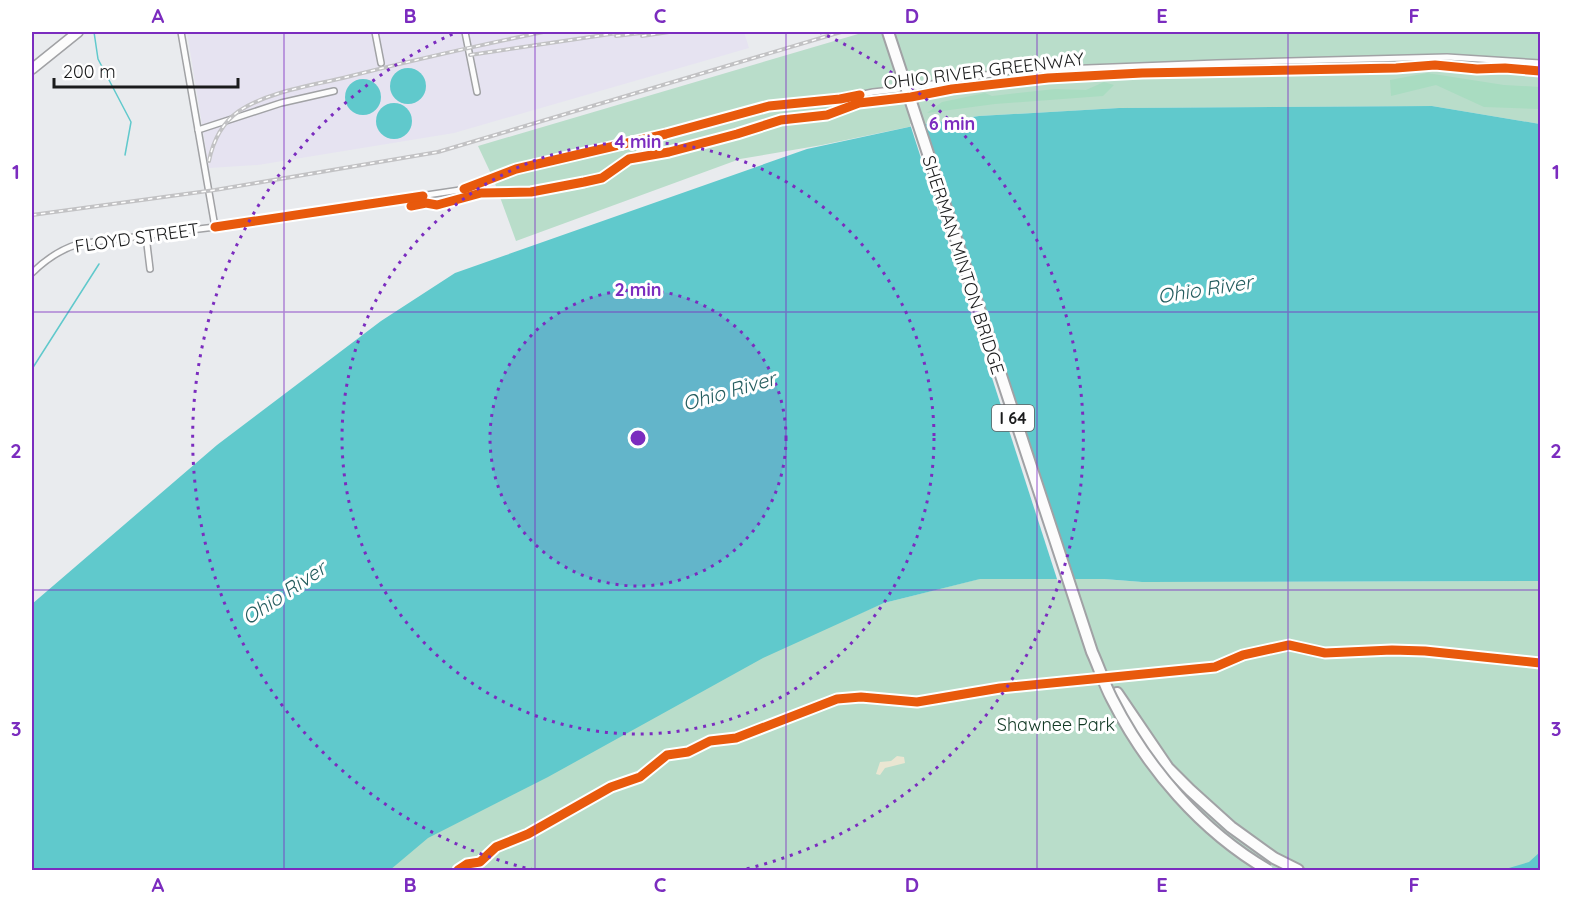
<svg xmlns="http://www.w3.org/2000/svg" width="1572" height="902" viewBox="0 0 1572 902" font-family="Quicksand,sans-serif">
<rect width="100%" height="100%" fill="#e9ebee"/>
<!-- industrial -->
<path fill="#e6e3f1" d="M187 32H744L749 48 454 133 258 165 209 168Z"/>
<!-- green -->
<g fill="#b9ddca">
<path d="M865 32H1540V124L1432 106 1119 108 979 116 918 125 822 145 740 159 516 241 493 178 478 146Z"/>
<path d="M979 579H1104L1142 582 1540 581V870H382L472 800 627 714 884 603Z"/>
</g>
<!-- forest -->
<g fill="#a9dcc1">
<path d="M1427 73 1504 85 1540 87V109L1484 107 1436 85 1391 96 1390 80Z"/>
<path d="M1104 82 1114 85 1103 96 995 104 927 113 942 102 985 93 992 96 1055 89 1086 90Z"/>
</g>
<!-- sand -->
<path fill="#eae6d2" d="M897 756 904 757 905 763 885 768 880 775 876 774 880 762 891 761Z"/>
<!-- water -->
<g fill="#60c9cc">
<circle cx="408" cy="86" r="18"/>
<circle cx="363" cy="97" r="18"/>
<circle cx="394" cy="121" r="18"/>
<path d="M1432 106 1540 124V581L1142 582 1104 579H980L884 603 763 658 548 777 428 838 390 870H32V604L217 445 381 321 455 273 807 149 918 125 979 116 1119 108Z"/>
<path d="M1540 852V870H1502L1529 862Z"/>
</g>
<!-- pier -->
<path fill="#e9ebee" d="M923 121 928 134 1072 582H1058L910 124Z"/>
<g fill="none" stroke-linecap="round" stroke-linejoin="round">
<!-- stream -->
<g stroke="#60c9cc" stroke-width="1.5">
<path d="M94 32 98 59 131 122 125 155"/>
<path d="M32 369 99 264"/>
</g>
<defs>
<g id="minor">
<path d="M375 32 381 63"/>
<path d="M465 32 477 92"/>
<path d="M198 130 281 103 334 91"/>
<path d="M420 196 460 190 516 169 666 134 769 106 840 99 873 92 909 88 1009 71 1217 63 1447 57 1540 63"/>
<path d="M146 236 150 269"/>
<path d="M32 273C46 259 59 250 78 244L215 227 181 32"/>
</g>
<path id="primary" d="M32 69 78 32"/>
<path id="motorway" d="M1117 693 1168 768 1190 790 1231 827 1274 858 1298 870"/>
</defs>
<!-- minor casing -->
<use href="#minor" stroke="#a1a2a5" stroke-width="8"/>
<!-- primary casing -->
<use href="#primary" stroke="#a1a2a5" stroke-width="12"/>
<!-- motorway casing -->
<use href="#motorway" stroke="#a1a2a5" stroke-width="14"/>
<!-- minor -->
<use href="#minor" stroke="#fcfcfc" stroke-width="5"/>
<!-- primary -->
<use href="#primary" stroke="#fcfcfc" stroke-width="9"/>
<!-- motorway -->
<use href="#motorway" stroke="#fcfcfc" stroke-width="10"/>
<defs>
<g id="rail">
<path d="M616 36 649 32"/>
<path d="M642 36 669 32"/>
<path d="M470 55 624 32"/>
<path d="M209 161C213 141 222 123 239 111 268 92 309 86 343 78 409 61 476 46 543 32"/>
<path d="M32 215 215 190 438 152 841 32"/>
</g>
</defs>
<!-- rail casing -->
<use href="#rail" stroke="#c2c2c4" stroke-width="4"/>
<!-- rail -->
<use href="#rail" stroke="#fff" stroke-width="1.5" stroke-dasharray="4.5" stroke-linecap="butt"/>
<defs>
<path id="motorway-bridge" d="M888 32 1092 652C1099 667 1104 684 1112 699 1147 768 1201 831 1268 870"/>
</defs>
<!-- motorway-bridge casing -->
<use href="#motorway-bridge" stroke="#a1a2a5" stroke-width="14" stroke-linecap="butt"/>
<!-- motorway-bridge -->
<use href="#motorway-bridge" stroke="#fcfcfc" stroke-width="10"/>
<defs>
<g id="cycleway">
<path d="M464 189 516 169 666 134 769 106 840 99 860 95"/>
<path d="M411 206 426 203 437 205 481 193 531 192 584 182 602 178 629 159 669 152 737 134 781 120 827 115 859 103 911 97 952 89 1048 78 1142 73 1396 68 1435 65 1477 69 1505 68 1540 71"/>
<path d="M215 227 423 196"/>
<path d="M458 870 467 864 480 862 496 847 528 834 611 787 640 777 667 755 688 752 710 741 736 738 837 699 861 697 917 702 1000 688 1215 667 1243 655 1289 645 1325 653 1392 650 1425 651 1540 663"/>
</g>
</defs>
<!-- cycleway casing -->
<use href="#cycleway" stroke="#fff" stroke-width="13"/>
<!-- cycleway -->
<use href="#cycleway" stroke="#e8590c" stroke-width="9"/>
</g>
<!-- grid -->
<path fill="none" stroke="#7b2cbf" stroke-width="1.5" stroke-opacity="0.55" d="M284 32V870M535 32V870M786 32V870M1037 32V870M1288 32V870M32 312H1540M32 590H1540"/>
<!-- distance rings -->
<circle cx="638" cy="438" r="148" fill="#7b2cbf" fill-opacity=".12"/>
<g fill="none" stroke="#7b2cbf" stroke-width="3" stroke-dasharray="3 6">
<circle cx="638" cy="438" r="148"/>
<circle cx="638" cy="438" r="296"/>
<path d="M534 870A444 444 0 0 1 457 32M819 32A444 444 0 0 1 742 870"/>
</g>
<g text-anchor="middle" stroke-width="6" stroke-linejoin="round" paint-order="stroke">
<!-- shield labels -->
<rect fill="#fff" stroke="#5f5f60" stroke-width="1.5" x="992" y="405" width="42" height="26" rx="4.5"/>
<g font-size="16" font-weight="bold" fill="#1a1b1c">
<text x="1013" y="424">I 64</text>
</g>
<!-- street labels -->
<g font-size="18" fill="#1a1b1c" stroke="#fff">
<text transform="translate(984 71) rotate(-7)" y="6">OHIO RIVER GREENWAY</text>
<text transform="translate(137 238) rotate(-8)" y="6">FLOYD STREET</text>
<text transform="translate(963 265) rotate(72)" y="6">SHERMAN MINTON BRIDGE</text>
</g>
<!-- park labels -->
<g font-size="18" fill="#113924" stroke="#fff">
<text x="1056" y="731">Shawnee Park</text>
</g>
<!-- water labels -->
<g font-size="20" font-style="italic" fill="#265e60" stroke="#fff">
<text transform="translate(1205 289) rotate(-9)" y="7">Ohio River</text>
<text transform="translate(729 391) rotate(-16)" y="7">Ohio River</text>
<text transform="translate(284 593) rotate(-34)" y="7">Ohio River</text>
</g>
</g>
<circle cx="638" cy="438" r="9" fill="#7b2cbf" stroke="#fff" stroke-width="3"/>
<g font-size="18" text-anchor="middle" font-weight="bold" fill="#7b2cbf" stroke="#fff" stroke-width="6" stroke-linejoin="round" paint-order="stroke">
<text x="952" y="130">6 min</text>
<text x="638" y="148">4 min</text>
<text x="638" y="296">2 min</text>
</g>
<!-- border -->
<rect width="1572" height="902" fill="none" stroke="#ffffff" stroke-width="66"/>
<!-- scale -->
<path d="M54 78v9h184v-9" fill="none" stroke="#1a1b1c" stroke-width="3"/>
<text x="63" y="78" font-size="18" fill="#1a1b1c" stroke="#ffffff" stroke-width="4.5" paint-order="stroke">200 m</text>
<rect x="33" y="33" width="1506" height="836" fill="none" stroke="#7b2cbf" stroke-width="2"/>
<g font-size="20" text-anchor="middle" font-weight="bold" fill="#7b2cbf">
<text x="158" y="23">A</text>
<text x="410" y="23">B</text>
<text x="660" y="23">C</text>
<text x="912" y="23">D</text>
<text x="1162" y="23">E</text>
<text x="1414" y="23">F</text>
<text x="16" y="179">1</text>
<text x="1556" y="179">1</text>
<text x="16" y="458">2</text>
<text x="1556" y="458">2</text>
<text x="16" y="736">3</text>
<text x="1556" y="736">3</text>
<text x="158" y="892">A</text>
<text x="410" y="892">B</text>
<text x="660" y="892">C</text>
<text x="912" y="892">D</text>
<text x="1162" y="892">E</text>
<text x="1414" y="892">F</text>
</g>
</svg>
